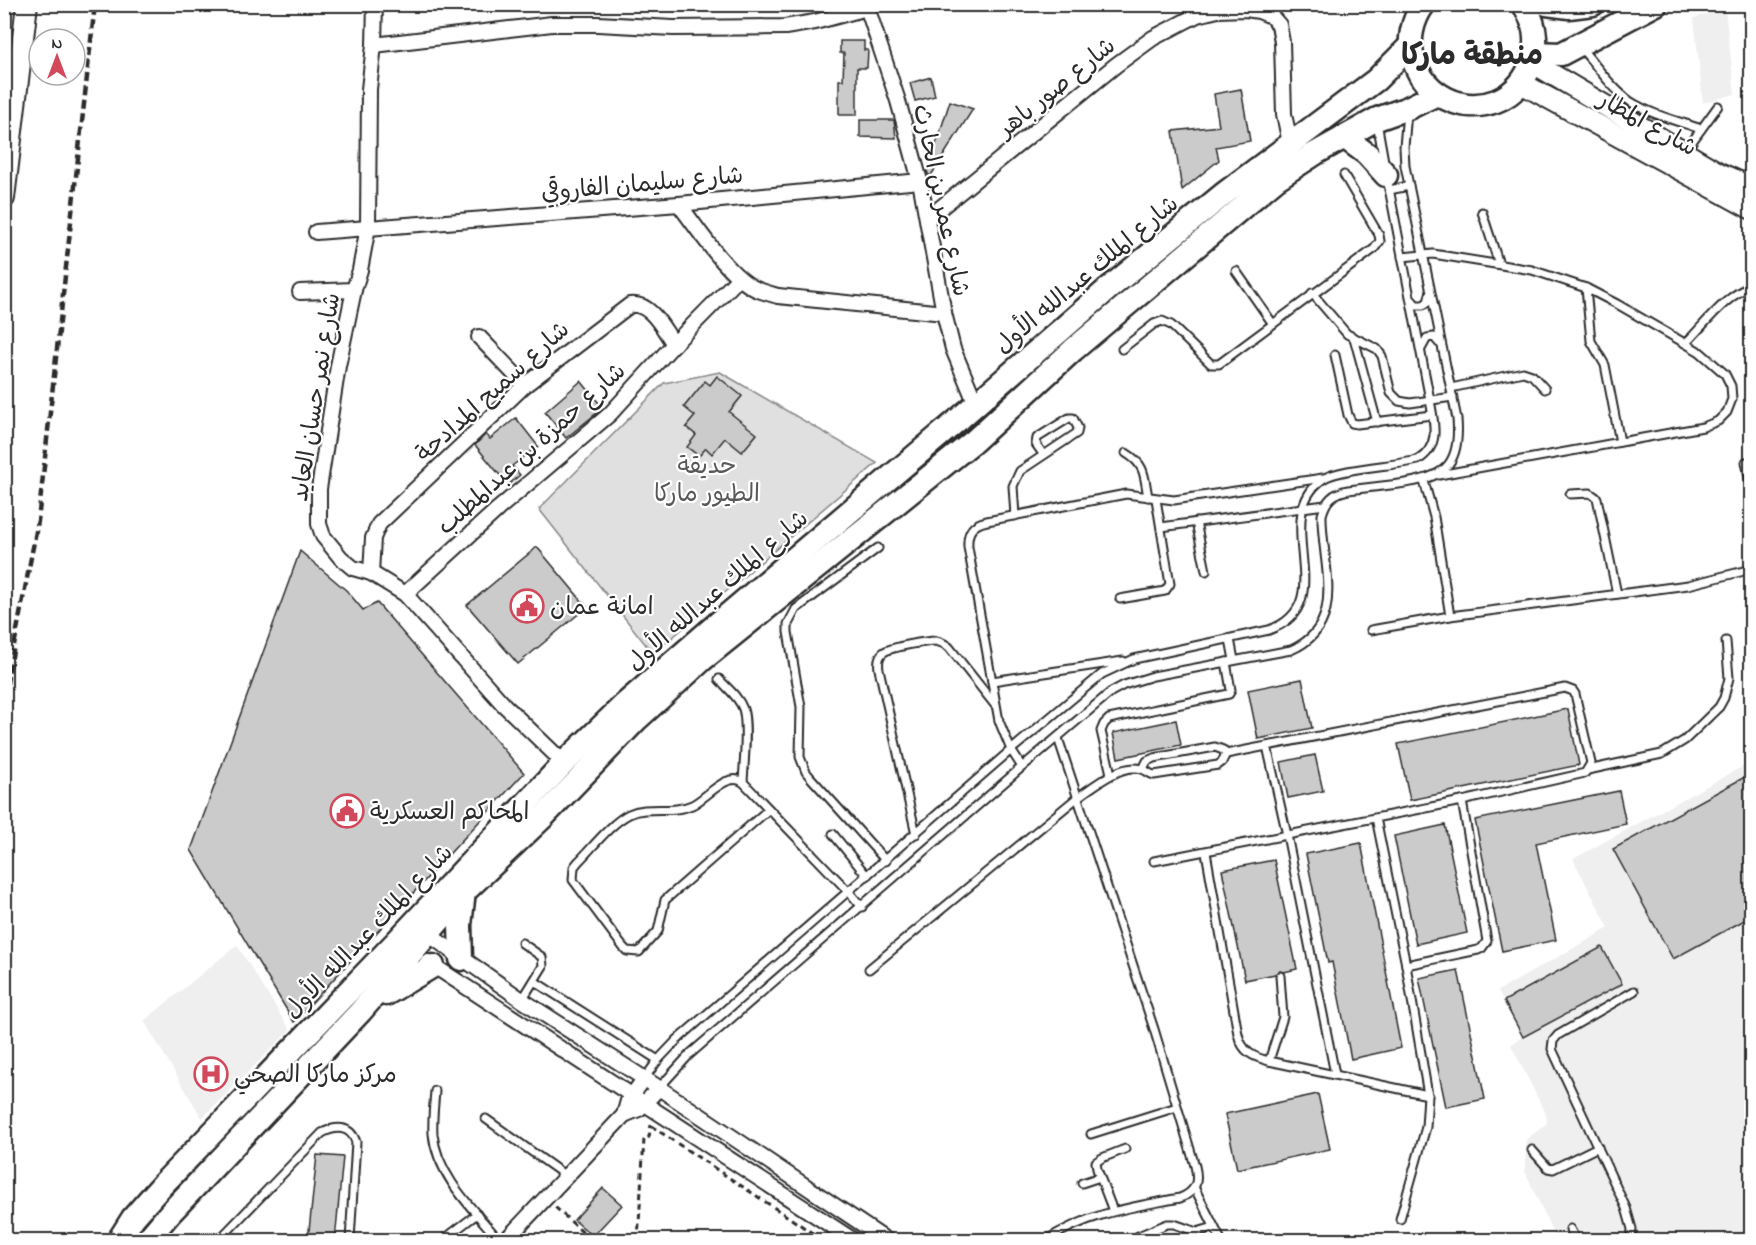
<svg xmlns="http://www.w3.org/2000/svg" width="1756" height="1245" viewBox="0 0 1756 1245" font-family="'Indie Flower','Playpen Sans Arabic',sans-serif">
<rect width="100%" height="100%" fill="#fff"/>
<filter id="ink" filterUnits="userSpaceOnUse"><feTurbulence type="fractalNoise" baseFrequency=".0167" numOctaves="2"/><feDisplacementMap in="SourceGraphic" scale="12" xChannelSelector="R" yChannelSelector="G"/><feConvolveMatrix kernelMatrix="1 2 1 2 8 2 1 2 1" color-interpolation-filters="sRGB"/></filter>
<g filter="url(#ink)">
<!-- built -->
<g fill="#efefef">
<path d="M1725 9 1735 94 1703 103 1694 18Z"/>
<path d="M1751 762V1240H1556L1525 1171 1526 1140 1547 1123 1546 1114 1511 1045 1523 1036 1498 991 1609 928 1573 859Z"/>
<path d="M237 945 290 1030 202 1118 144 1021Z"/>
</g>
<!-- green -->
<path fill="#e0e0e0" stroke="#868686" stroke-width="1.5" d="M720 372 877 463 653 654 539 509 664 383Z"/>
<!-- building -->
<g fill="#cbcbcb" stroke="#2b2b2b" stroke-width="1.5">
<path d="M840 41H864V50H868L867 68H857V115H839V80H843L844 53H840Z"/>
<path d="M931 77 935 96 915 101 910 83Z"/>
<path d="M1241 89 1250 141 1216 147 1219 160 1182 190 1173 131 1219 126 1214 94Z"/>
<path d="M950 101 973 109 930 177 927 172Z"/>
<path d="M860 120H894L896 138 860 137Z"/>
<path d="M717 376 742 396 729 412 757 434 742 452 725 438 712 454 706 448 699 456 687 447 696 435 686 427 695 416 684 407 705 381 710 385Z"/>
<path d="M581 381 603 408 566 438 545 412Z"/>
<path d="M516 418 538 446 512 466 520 475 508 485 475 445 486 434 490 439Z"/>
<path d="M537 547 587 607 518 664 467 605Z"/>
<path d="M300 551 347 591 363 610 377 603 524 773 294 1022 191 850Z"/>
<path d="M1302 679 1312 728 1258 739 1248 690Z"/>
<path d="M1568 709 1579 765 1410 800 1398 744Z"/>
<path d="M1176 720 1181 745 1118 758 1113 733Z"/>
<path d="M1315 755 1323 791 1288 798 1281 762Z"/>
<path d="M1752 773V916L1673 959 1613 849Z"/>
<path d="M1619 791 1626 824 1536 843 1556 940 1502 951 1475 820Z"/>
<path d="M1445 825 1467 933 1416 944 1394 836Z"/>
<path d="M1361 843 1401 1048 1351 1059 1332 962 1328 963 1306 854Z"/>
<path d="M1274 860 1297 969 1284 972 1279 971 1275 974 1245 980 1222 870Z"/>
<path d="M1602 947 1622 984 1523 1037 1504 1001Z"/>
<path d="M1458 970 1485 1099 1446 1107 1419 978Z"/>
<path d="M1318 1094 1330 1149 1237 1169 1225 1114Z"/>
<path d="M317 1155 343 1157 335 1240H308Z"/>
<path d="M603 1188 622 1205 593 1236 574 1220Z"/>
</g>
<g fill="none" stroke-linecap="round" stroke-linejoin="round">
<defs>
<g id="lane">
<path d="M1580 47C1596 65 1611 88 1631 102 1652 115 1678 121 1701 129"/>
<path d="M1377 122 1384 161"/>
<path d="M1686 150 1718 106"/>
<path d="M1389 190 1409 186"/>
<path d="M1482 212 1499 264"/>
<path d="M1402 257 1433 254 1532 270 1586 288 1617 304 1700 352 1725 374 1731 386 1732 399 1727 412 1718 421 1703 427 1439 475"/>
<path d="M1236 271 1273 324"/>
<path d="M1586 288 1591 341 1605 365 1620 442"/>
<path d="M1312 293 1347 334 1377 349 1382 356 1391 393 1399 401 1410 403 1453 397"/>
<path d="M1412 300 1416 305H1423L1428 302 1430 294"/>
<path d="M1354 338 1377 422"/>
<path d="M1686 343C1704 325 1727 294 1752 286"/>
<path d="M1122 349 1154 324 1162 321 1171 325 1211 364H1219L1374 249 1380 241 1379 235 1344 175"/>
<path d="M1421 349 1427 338 1434 337 1439 343"/>
<path d="M1335 355 1348 415 1352 423 1357 424 1432 415"/>
<path d="M1451 388 1523 372 1532 375 1545 389"/>
<path d="M1126 453C1146 465 1144 476 1148 497"/>
<path d="M1746 462 1752 492"/>
<path d="M1424 481 1434 517 1450 616"/>
<path d="M1570 494 1590 493 1597 498 1617 594"/>
<path d="M1015 516 1013 486 1020 471 1077 433 1078 428 1073 418H1069L1037 438 1036 444 1043 454"/>
<path d="M1196 522 1206 571"/>
<path d="M1161 527 1325 505"/>
<path d="M878 548 796 609 788 624V632L801 707 800 757 806 772 811 778 886 861"/>
<path d="M1120 599 1165 591 1170 584 1156 499"/>
<path d="M1371 630 1450 616 1688 585 1752 569"/>
<path d="M1230 639 1234 660"/>
<path d="M719 679C727 688 739 697 743 709 748 724 744 764 743 782"/>
<path d="M992 681 1123 661"/>
<path d="M1267 746 1287 835 1335 1074"/>
<path d="M1022 767 1011 750 999 721 968 547C967 532 972 524 987 521L1126 494 1174 500 1323 478"/>
<path d="M1143 769 1147 761 1154 758 1215 747 1223 750 1226 754"/>
<path d="M1588 770 1662 754 1685 740 1719 707 1724 698 1729 678 1726 641"/>
<path d="M1111 774 1101 731 1104 724 1109 719 1229 694 1231 690 1226 662"/>
<path d="M769 809 665 900 658 931 639 952 627 951 623 947 573 880 574 867 578 862C592 848 611 823 629 814 649 805 672 814 692 805 707 798 727 771 743 782L849 892 862 907"/>
<path d="M1376 818 1406 965 1428 1095 1426 1127 1400 1219"/>
<path d="M833 834 867 876"/>
<path d="M916 834 879 669C878 663 878 656 884 652 891 647 927 641 936 641 941 642 945 644 949 647L995 705"/>
<path d="M1206 852 1238 1034C1242 1052 1253 1057 1269 1061L1428 1095"/>
<path d="M1154 861 1462 801 1585 773 1591 763 1575 694 1573 691 1565 688 1226 754"/>
<path d="M1406 965 1478 950 1482 948 1487 941 1462 801"/>
<path d="M869 969 1078 797C1094 786 1121 763 1142 769 1146 770 1149 774 1154 775L1218 765 1222 762 1226 754"/>
<path d="M534 981 658 1060"/>
<path d="M522 1000 543 966 542 957 522 943"/>
<path d="M1269 1061 1283 1017 1280 976"/>
<path d="M644 1079 658 1060 677 1040 1011 750 1102 674 1134 659 1269 630C1343 604 1267 519 1323 479 1339 468 1395 466 1418 460 1441 446 1434 423 1430 400L1387 178"/>
<path d="M659 1088 690 1054 1022 767 1111 692 1124 685 1153 676 1291 650C1349 625 1321 563 1322 515 1326 500 1333 493 1348 490 1365 488 1382 486 1399 484 1443 478 1461 467 1457 419L1405 166 1404 147 1407 112"/>
<path d="M435 1091C434 1105 432 1120 433 1134 437 1176 474 1210 499 1240"/>
<path d="M486 1119 566 1176"/>
<path d="M1091 1134 1177 1107"/>
<path d="M1532 1150 1548 1168 1553 1169 1598 1147"/>
<path d="M1082 1183 1100 1177"/>
<path d="M1195 1189 1221 1240"/>
<path d="M1113 1211 1097 1169 1096 1162 1102 1158 1125 1149"/>
<path d="M1570 1229 1576 1240"/>
<path d="M226 1233 234 1240"/>
<path d="M219 1240 322 1133C336 1126 350 1125 356 1142L350 1240"/>
<path d="M443 1240 477 1214"/>
<path d="M1046 1240C1092 1212 1129 1208 1180 1198 1196 1192 1199 1182 1195 1166L1154 1029 1058 738"/>
<path d="M1135 1240 1138 1236 1167 1224H1174L1197 1232 1214 1227"/>
<path d="M1631 1240 1632 1229 1626 1208 1552 1049 1553 1041 1558 1035 1634 991"/>
</g>
<g id="street">
<path d="M375 4 374 45 369 89 368 227 360 270 354 290 338 366 319 489V524L323 536 341 558 353 568 371 573 405 594 504 705 564 763"/>
<path d="M866 4 898 101 920 181 944 313 953 349 976 404"/>
<path d="M374 45 552 24H598L673 28 785 27 815 22 867 8"/>
<path d="M679 204C697 228 729 277 756 289 763 292 771 294 778 296L944 313"/>
<path d="M928 218 1116 65 1153 38 1197 15 1218 10 1246 9 1259 11 1271 16 1279 25 1282 42 1284 114 1290 143"/>
<path d="M316 232 679 204 920 181"/>
<path d="M300 292 354 290"/>
<path d="M479 337 525 385"/>
<path d="M371 573 373 538 379 524 525 385 630 305C651 302 663 329 674 344"/>
<path d="M405 594 498 509 610 414 674 344 739 278"/>
<path d="M428 934 522 1000 659 1088 886 1240"/>
<path d="M428 962 853 1240"/>
<path d="M624 1115 639 1109 659 1088"/>
<path d="M506 1240 624 1115 628 1101 644 1079"/>
</g>
<g id="secondary">
<path d="M1533 63 1719 173 1752 188"/>
<path d="M1521 83 1752 209"/>
<path d="M4 198 27 4"/>
</g>
<g id="primary">
<path d="M1424 4C1412 20 1407 42 1414 61 1425 95 1462 114 1496 101 1534 86 1547 36 1523 4"/>
<path d="M1547 4 1569 7 1593 4"/>
<path d="M1535 53 1561 54 1656 4"/>
<path d="M1344 137 1367 154 1386 175"/>
<path d="M461 959 460 925 464 892"/>
<path d="M386 994 433 966"/>
<path d="M119 1240 133 1218 163 1184 397 941 564 763 625 704 717 624 959 419 1108 289 1225 193 1376 80 1411 45"/>
<path d="M147 1240 169 1214 360 1012 464 892 544 816 637 719 702 660 974 441 1073 350 1276 179 1316 153 1377 119 1408 108 1437 94"/>
</g>
</defs>
<!-- lane casing -->
<use href="#lane" stroke="#2b2b2b" stroke-width="11"/>
<!-- street casing -->
<use href="#street" stroke="#2b2b2b" stroke-width="18"/>
<!-- secondary casing -->
<use href="#secondary" stroke="#2b2b2b" stroke-width="24"/>
<!-- primary casing -->
<use href="#primary" stroke="#2b2b2b" stroke-width="27"/>
<!-- path -->
<g stroke="#2b2b2b" stroke-width="3" stroke-dasharray="6 4.5" stroke-linecap="butt">
<path d="M651 1126 823 1240"/>
<path d="M555 1207 591 1240"/>
<path d="M638 1240 644 1139 649 1137 651 1125"/>
</g>
<!-- lane -->
<use href="#lane" stroke="#fff" stroke-width="7"/>
<!-- street -->
<use href="#street" stroke="#fff" stroke-width="14"/>
<!-- secondary -->
<use href="#secondary" stroke="#fff" stroke-width="20"/>
<!-- primary -->
<use href="#primary" stroke="#fff" stroke-width="22"/>
<!-- rail -->
<path stroke="#2b2b2b" stroke-width="4.5" stroke-dasharray="9 4.5" stroke-linecap="butt" d="M4 698 38 521 95 4"/>
</g>
</g>
<!-- icons -->
<defs>
<symbol id="civic-ring" viewBox="-11 -11 22 22"><circle r="9.5" fill="#fff" stroke="#d1495b" stroke-width="1.5"/><path d="M-.6-6.5H3V-4.5H.6V-3L4-1V1h2V6H-6V1h2V-1L-.6-3ZM-1.2 2.5V6h2.4V2.5Z" fill="#d1495b"/></symbol>
<symbol id="hospital-ring" viewBox="-11 -11 22 22"><circle r="9.5" fill="#fff" stroke="#d1495b" stroke-width="1.5"/><path d="M-5-5h3v3.5h4V-5h3V5h-3V1.5h-4V5h-3Z" fill="#d1495b"/></symbol>
</defs>
<g fill-rule="evenodd">
<use href="#civic-ring" x="508" y="587" width="38" height="38"/>
<use href="#civic-ring" x="328" y="792" width="38" height="38"/>
<use href="#hospital-ring" x="192" y="1055" width="38" height="38"/>
</g>
<g text-anchor="middle" stroke-width="4.5" stroke-linejoin="round" paint-order="stroke">
<!-- street labels -->
<g font-size="24" fill="#2b2b2b" stroke="#fff">
<text transform="translate(1056 87) rotate(-39)" y="8">شارع صور باهر</text>
<text transform="translate(1648 123) rotate(29)" y="8">شارع المطار</text>
<text transform="translate(642 183) rotate(-5)" y="8">شارع سليمان الفاروقي</text>
<text transform="translate(942 200) rotate(78)" y="8">شارع عمر بن الحارث</text>
<text transform="translate(1086 274) rotate(-40)" y="8">شارع الملك عبدالله الأول</text>
<text transform="translate(492 391) rotate(-42)" y="8">شارع سميح المدادحة</text>
<text transform="translate(315 397) rotate(-81)" y="8">شارع نمر حسان العايد</text>
<text transform="translate(531 448) rotate(-42)" y="8">شارع حمزة بن عبدالمطلب</text>
<text transform="translate(717 590) rotate(-41)" y="8">شارع الملك عبدالله الأول</text>
<text transform="translate(368 931) rotate(-46)" y="8">شارع الملك عبدالله الأول</text>
</g>
<!-- park labels -->
<g font-size="24" fill="#585858" stroke="#fff">
<text x="707" y="473">حديقة<tspan x="707" dy="28">الطيور ماركا</tspan></text>
</g>
<!-- poi labels -->
<g font-size="24" fill="#2b2b2b" stroke="#fff" text-anchor="start">
<text x="550" y="614">امانة عمان</text>
<text x="370" y="819">المحاكم العسكرية</text>
<text x="234" y="1082">مركز ماركا الصحي</text>
</g>
<!-- district labels -->
<g font-size="30" font-weight="bold" fill="#2b2b2b" stroke="#fff">
<text x="1472" y="64">منطقة ماركا</text>
</g>
</g>
<!-- margin -->
<rect width="1756" height="1245" fill="none" stroke="#fff" stroke-width="24"/>
<rect x="12" y="12" width="1732" height="1221" fill="none" stroke="#2b2b2b" stroke-width="2" filter="url(#ink)"/>
<!-- north arrow -->
<g transform="translate(57 57)"><circle r="28" fill="#ffffff" stroke="#aaaaaa" stroke-width="1.5"/>
<path d="M0-4.5L10 22L0 15L-10 22Z" fill="#d1495b"/>
<text y="-9" font-size="16" font-weight="bold" text-anchor="middle" fill="#2b2b2b">N</text>
</g>
</svg>
